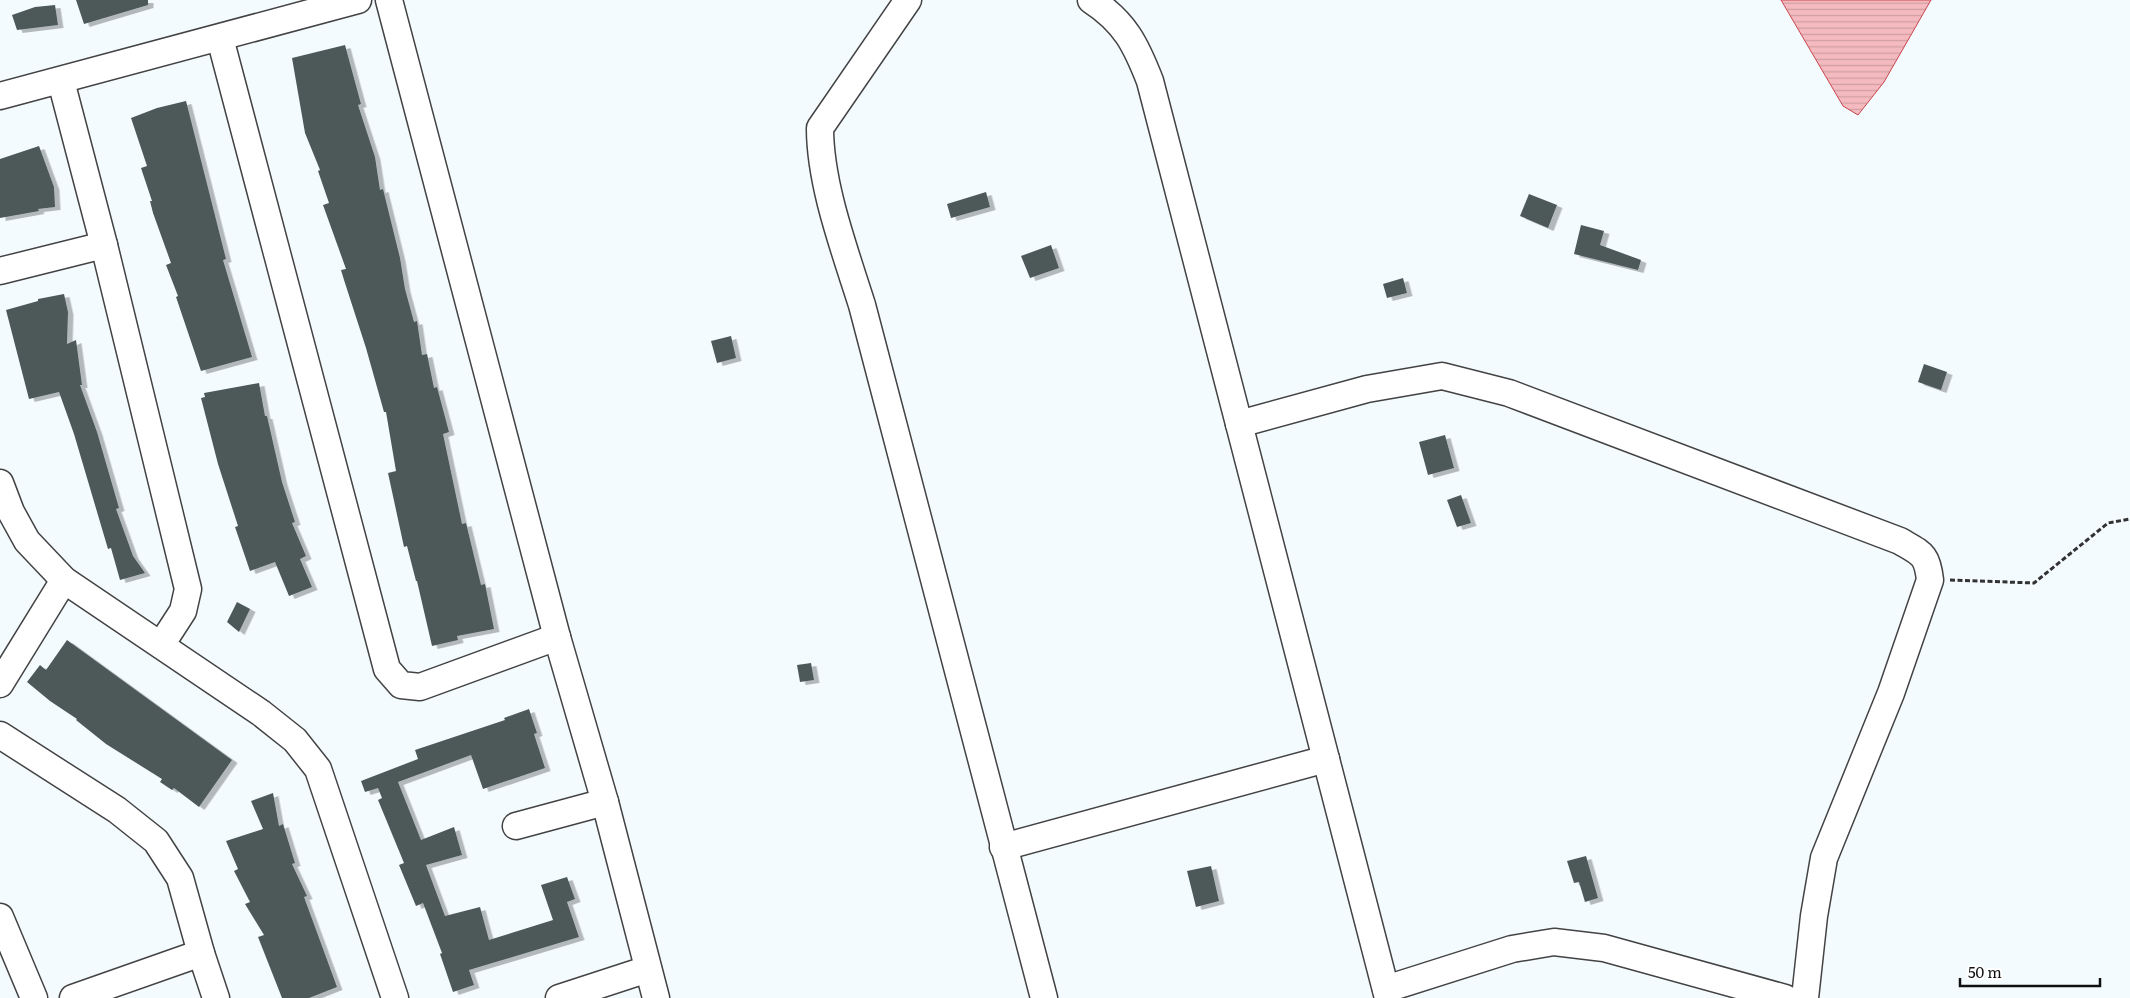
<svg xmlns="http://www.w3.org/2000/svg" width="2130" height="998" viewBox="0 0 2130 998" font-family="Literata,serif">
<defs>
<pattern id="water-rules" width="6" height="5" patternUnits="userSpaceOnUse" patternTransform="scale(1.25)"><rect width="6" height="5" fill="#f4babf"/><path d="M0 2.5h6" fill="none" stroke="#d09fa3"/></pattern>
<filter id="shadow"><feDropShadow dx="5.5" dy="3" stdDeviation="0" flood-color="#0004"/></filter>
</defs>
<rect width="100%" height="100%" fill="#f4fbff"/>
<!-- water -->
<path fill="url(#water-rules)" stroke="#c9444b" d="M1781 0H1931L1884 82 1858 115 1843 106Z"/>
<!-- building -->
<g fill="#4d5958" filter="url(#shadow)">
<path d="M76 0H148V5L84 24Z"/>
<path d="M55 5 58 25 17 30 12 15 35 7Z"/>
<path d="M345 45 361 104 358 105 375 157 380 190 383 189 400 258 405 289 414 322 417 321 422 355 427 354 434 388 437 387 449 432 443 434 462 524 466 523 481 585 485 584 494 629 457 636 458 640 432 646 417 581H416L407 546 404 547 388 473 396 471 386 412H384L366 348 344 280 341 270 346 269 323 205 329 203 318 171 320 170 305 133 292 58Z"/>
<path d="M186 101 226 259 223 260 252 357 201 371 176 297 178 296 166 265 171 263 153 213 150 201H152L141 168 147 166 131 118 157 108Z"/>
<path d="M39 146 54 187 55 207 38 209 39 211 0 218V159Z"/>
<path d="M986 192 990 207 951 218 947 204Z"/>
<path d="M1529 194 1557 205 1548 228 1520 216Z"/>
<path d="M1581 225 1604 231 1600 245 1641 260 1638 270 1574 254Z"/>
<path d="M1051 245 1059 268 1030 278 1021 256Z"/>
<path d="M1403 278 1407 293 1387 298 1383 284Z"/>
<path d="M64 294 68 312 67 344 76 340 82 385H80L97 432 119 508 116 509 133 556 145 573 120 580 111 548 108 549 74 434 59 392 29 399 6 310 38 301V299Z"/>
<path d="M731 336 736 358 717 363 711 341Z"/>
<path d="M1924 364 1947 372 1941 390 1918 382Z"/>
<path d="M259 383 265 416H267L282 482 295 522 292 523 306 556 300 559 312 587 289 596 275 562 250 571 235 527 238 526 218 464 201 398 205 397 204 393Z"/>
<path d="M1445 435 1454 468 1428 475 1419 442Z"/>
<path d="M1461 495 1471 523 1457 527 1447 500Z"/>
<path d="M237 602 250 609 239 632 227 622Z"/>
<path d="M67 640 232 760 199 807 174 788 172 790 160 782 162 779 106 744 76 720 77 719 50 701 27 682 40 665 46 670Z"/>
<path d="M811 663 814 680 800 682 797 665Z"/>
<path d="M529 709 537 733 534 734 545 768 483 789 471 755 398 782 421 840 454 827 462 855 426 865 445 916 480 907 489 940 553 920 541 885 567 877 575 899 567 902 579 937 469 970 474 985 453 992 440 954 442 953 423 903 416 906 399 865 404 863 378 800 382 798 378 788 365 792 361 781 418 759 415 750 505 720 504 718Z"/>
<path d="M273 793 279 826 283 824 295 863 292 864 307 896 304 897 337 987 309 998H282L258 937 264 935 245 904 250 902 234 871 238 869 226 841 263 829 251 801Z"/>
<path d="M1586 856 1598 898 1585 902 1579 882 1574 883 1567 861Z"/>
<path d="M1211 866 1219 901 1196 907 1187 871Z"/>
</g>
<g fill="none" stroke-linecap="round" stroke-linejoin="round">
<defs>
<g id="minor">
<path d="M389 0 557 637 605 802 656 998"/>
<path d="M908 0 820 128C820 185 845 251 862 305L1044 998"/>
<path d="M1091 0C1125 22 1136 45 1150 81L1388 998"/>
<path d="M220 38 387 669 401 685 420 687 557 637"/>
<path d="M61 81 104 245 188 589 183 611 161 645"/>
<path d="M0 96 358 0"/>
<path d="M0 271 104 245"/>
<path d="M1239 424 1367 389 1442 376 1509 393 1900 541C1922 554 1927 554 1930 580L1891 693 1824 858 1814 916 1805 998"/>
<path d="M0 483 11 512 27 541 64 580 261 713 295 740 318 769 395 998"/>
<path d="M0 684 64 580"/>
<path d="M0 735 117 810 156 841 180 878 201 953 216 998"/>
<path d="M516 826 605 802"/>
<path d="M1003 847 1326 759"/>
<path d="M0 917 34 998"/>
<path d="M1386 989 1512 949 1554 942 1604 948 1785 998"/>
<path d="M73 998 201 953"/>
<path d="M559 998 648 969"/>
</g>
</defs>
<!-- minor casing -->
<use href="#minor" stroke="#434343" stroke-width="29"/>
<!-- path -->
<path stroke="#323232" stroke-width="3" stroke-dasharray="5 2.5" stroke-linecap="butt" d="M1950 580 2034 583 2108 523 2130 519"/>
<!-- minor -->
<use href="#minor" stroke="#fff" stroke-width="26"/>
</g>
<!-- scale -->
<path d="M1960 978v8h140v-8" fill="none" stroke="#101010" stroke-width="2.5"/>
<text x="1968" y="978" font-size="15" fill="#101010" stroke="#ffffff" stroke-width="4" paint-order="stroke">50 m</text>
</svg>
